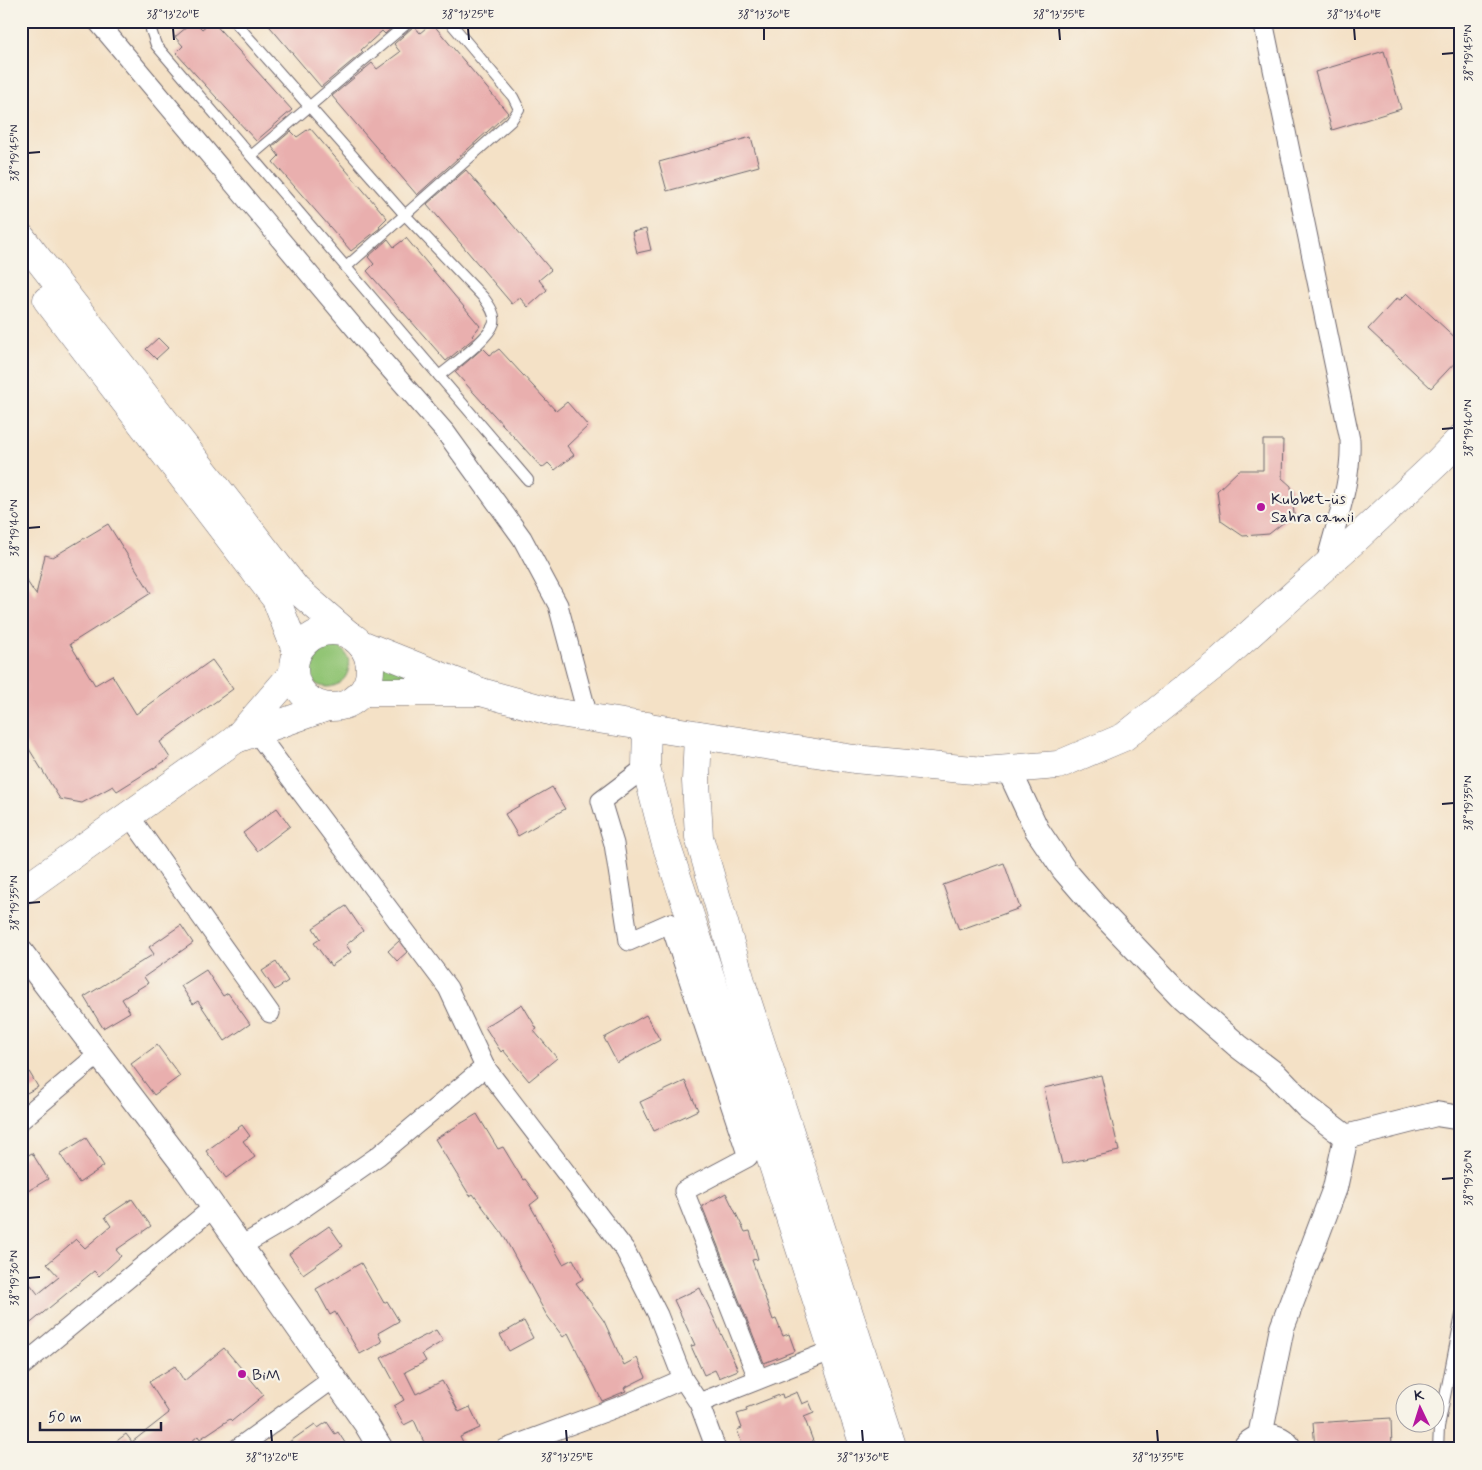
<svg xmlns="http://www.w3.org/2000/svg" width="1482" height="1470" viewBox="0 0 1482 1470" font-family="Mynerve,sans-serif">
<rect width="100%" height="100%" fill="#f7f3e8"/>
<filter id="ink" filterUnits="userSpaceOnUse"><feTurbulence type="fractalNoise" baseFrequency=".02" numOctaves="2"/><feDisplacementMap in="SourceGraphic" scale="10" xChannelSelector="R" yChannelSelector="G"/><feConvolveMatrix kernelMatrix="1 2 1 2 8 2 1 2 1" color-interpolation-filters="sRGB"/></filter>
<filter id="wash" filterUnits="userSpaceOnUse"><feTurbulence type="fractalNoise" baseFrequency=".0096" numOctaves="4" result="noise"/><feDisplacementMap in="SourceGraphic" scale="20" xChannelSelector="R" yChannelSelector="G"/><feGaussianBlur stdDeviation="1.12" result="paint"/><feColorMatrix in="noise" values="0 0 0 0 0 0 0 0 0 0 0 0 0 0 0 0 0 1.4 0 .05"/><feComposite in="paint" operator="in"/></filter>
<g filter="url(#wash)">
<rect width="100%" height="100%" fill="#f4e1c6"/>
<!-- green -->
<g fill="#92c575" stroke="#5a7458">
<circle cx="327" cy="665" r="22"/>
<path d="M378 661 428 678 377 679Z"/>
</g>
<g id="blocks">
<!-- building -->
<g fill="#e9afae">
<path d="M194 21 202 29 212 21 292 110 256 141 176 53 183 46 175 37Z"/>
<path d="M265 21H399L385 34 382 31 361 50 363 52 321 87Z"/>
<path d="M432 23 508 113 417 195 332 96 372 63 377 69 400 52 394 44 414 26 420 33Z"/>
<path d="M1384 51 1401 109 1332 130 1315 72Z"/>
<path d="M310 128 387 218 379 226 380 228 351 251 273 162 279 156 272 147 291 131 297 137Z"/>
<path d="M751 137 759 166 667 191 659 162Z"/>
<path d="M466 170 551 270 539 280 547 290 528 307 520 298 512 304 427 204Z"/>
<path d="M646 229 651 250 637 253 632 232Z"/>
<path d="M406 238 480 326 472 336 474 338 446 361 367 271 374 264 368 257 388 239 394 247Z"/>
<path d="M1407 293 1461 343V356L1431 388 1368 329 1397 298 1400 300Z"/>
<path d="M158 338 168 348 156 359 146 349Z"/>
<path d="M483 348 490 355 499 349 556 411 567 402 588 426 567 446 574 455 555 470 548 463 542 468 455 372Z"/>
<path d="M1263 440H1283L1282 478 1291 486 1294 514 1269 534 1243 536 1221 521 1217 491 1239 470H1263Z"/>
<path d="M108 524 151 593 70 644 95 685 112 675 136 714 212 660 233 689 160 742 170 758 117 791 113 786 82 803 60 799 21 736V572L36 595 45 555 53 557Z"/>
<path d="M552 787 565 809 518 836 505 814Z"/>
<path d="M277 808 290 826 257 851 243 833Z"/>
<path d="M1004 863 1020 908 959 930 943 885Z"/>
<path d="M346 906 363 931 346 945 351 952 331 966 314 943 320 939 313 928Z"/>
<path d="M181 925 193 943 144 977 148 983 122 999 130 1012 103 1028 84 997 154 954 149 947Z"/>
<path d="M399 941 407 952 397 961 388 951Z"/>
<path d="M276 962 288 981 275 990 262 971Z"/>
<path d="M206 970 223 996 228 993 250 1024 225 1041 198 1001 193 1004 181 986Z"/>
<path d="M522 1004 537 1029 534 1031 557 1058 529 1081 503 1050 501 1052 485 1027Z"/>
<path d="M646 1015 660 1040 617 1063 604 1038Z"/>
<path d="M157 1045 180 1076 154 1095 131 1064Z"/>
<path d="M21 1058 38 1087 21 1096Z"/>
<path d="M1101 1075 1119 1151 1062 1164 1044 1088Z"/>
<path d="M685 1081 698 1110 654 1131 640 1102Z"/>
<path d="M477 1114 498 1149 503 1147 523 1180 525 1179 539 1198 530 1205 563 1264 573 1259 583 1279 576 1283 604 1321 624 1365 637 1358 646 1377 624 1388 626 1391 602 1401 568 1333 563 1337 546 1314 502 1233 473 1194 470 1196 435 1139Z"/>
<path d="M242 1125 250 1136 243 1141 255 1157 226 1178 206 1151Z"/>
<path d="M86 1138 104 1166 79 1183 60 1154Z"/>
<path d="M32 1153 48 1179 21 1195V1159Z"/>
<path d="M726 1193 745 1232 750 1231 758 1259 752 1260 773 1320 776 1319 783 1336 789 1334 795 1351 764 1363 702 1206Z"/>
<path d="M132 1199 151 1226 116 1250 121 1256 99 1276 94 1271 21 1331V1291L30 1284 38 1294 59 1277 47 1264 76 1239 85 1248 111 1226 105 1217Z"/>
<path d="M329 1226 343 1246 303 1274 289 1254Z"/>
<path d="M361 1263 384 1303 387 1301 399 1321 378 1333 382 1342 360 1354 335 1312 330 1315 316 1289Z"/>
<path d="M700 1288 738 1370 719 1378 715 1370 704 1375 691 1346 695 1345 674 1300Z"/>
<path d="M524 1321 533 1338 509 1351 500 1335Z"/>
<path d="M436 1330 443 1341 422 1354 426 1361 405 1372 416 1394 442 1381 459 1412 470 1407 480 1428 460 1437 466 1449H427L414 1420 404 1425 394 1406 404 1400 381 1358Z"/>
<path d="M224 1348 264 1395 232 1421 230 1419 200 1439 198 1436 183 1449H106L126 1434 132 1442 169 1413 149 1382 175 1366 184 1381Z"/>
<path d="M797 1392 802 1404 809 1401 814 1413 804 1417 816 1449H744L737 1430 742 1428 737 1414 747 1411 746 1408 782 1394 783 1398Z"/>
<path d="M1391 1418 1392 1449H1315L1313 1423Z"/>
<path d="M327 1422 335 1434 338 1432 349 1449H279L315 1424 318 1428Z"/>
</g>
</g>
</g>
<g filter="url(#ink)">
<use href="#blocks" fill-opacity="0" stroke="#6c656c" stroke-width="1"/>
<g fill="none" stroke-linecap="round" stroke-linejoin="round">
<defs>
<g id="service">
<path d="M154 21 151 30 156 45 528 480"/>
<path d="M234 21 405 215 484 298C489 305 496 314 494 323 489 339 452 365 439 376"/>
<path d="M251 156 410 21"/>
<path d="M346 267 511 121 519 109 513 97 449 21"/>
<path d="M1438 1449 1439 1427 1461 1315"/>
</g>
<g id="minor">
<path d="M97 21 368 344 446 433 522 538 558 605 588 717"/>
<path d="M1263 21 1350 440C1352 483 1335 525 1325 567"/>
<path d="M256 732 448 988 485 1067"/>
<path d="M646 767 601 801 614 844 629 941 670 923 748 1157 684 1191 758 1378"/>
<path d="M128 814 270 1013"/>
<path d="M21 1120 99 1054"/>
<path d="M241 1246 289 1218 378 1156 485 1067 625 1250 658 1315 683 1379 699 1403 716 1449"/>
<path d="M21 1367 214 1207"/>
<path d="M699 1403 833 1350"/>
<path d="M237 1449 334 1378"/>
<path d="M505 1449 626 1404 683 1379"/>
</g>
<g id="tertiary">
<path d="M1009 770 1037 830 1064 870 1095 906 1183 998 1238 1046 1275 1074 1308 1108 1346 1137 1436 1114 1461 1118"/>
<path d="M21 952 188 1171 366 1424 381 1449"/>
<path d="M1260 1436 1282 1328 1335 1188 1346 1137"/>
<path d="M1244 1449C1253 1433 1281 1431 1290 1449"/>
</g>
<g id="secondary">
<path d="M21 237 296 589 349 635"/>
<path d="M47 300 276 599 297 653"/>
<circle cx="332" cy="669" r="38"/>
<path d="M361 644 481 692H363"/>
<path d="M293 673 236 739 327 707"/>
<path d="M481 692 553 712 854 759 984 771 1058 765 1124 737 1222 659 1358 537 1438 462 1461 438"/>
<path d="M647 726 646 767 665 841 760 1125 865 1449"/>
<path d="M698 735 696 781 699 837 743 988 893 1449"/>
<path d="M21 892 236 739"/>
</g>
</defs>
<!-- service casing -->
<use href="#service" stroke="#6c656c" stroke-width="12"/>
<!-- minor casing -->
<use href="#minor" stroke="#6c656c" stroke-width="21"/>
<!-- tertiary casing -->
<use href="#tertiary" stroke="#6c656c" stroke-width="26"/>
<!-- secondary casing -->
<use href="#secondary" stroke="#6c656c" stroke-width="29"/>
<!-- service -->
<use href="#service" stroke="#fff" stroke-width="10"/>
<!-- minor -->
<use href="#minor" stroke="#fff" stroke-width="19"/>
<!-- tertiary -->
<use href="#tertiary" stroke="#fff" stroke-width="24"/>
<!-- secondary -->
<use href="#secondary" stroke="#fff" stroke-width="28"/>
</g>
</g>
<!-- ticks -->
<path fill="none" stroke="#22223b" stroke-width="2" d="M173 28 174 40M468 28 469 40M764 28V40M1059 28 1060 40M1354 28 1355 40M1442 54 1454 53M28 153 40 152M1442 429 1454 428M28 528 40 527M1442 804 1454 803M28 903 40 902M1442 1179 1454 1178M28 1278 40 1277M271 1430 272 1442M566 1430 567 1442M862 1430 863 1442M1157 1430 1158 1442"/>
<!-- markers -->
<g fill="#b5179e" stroke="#f7f3e8" stroke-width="2">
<circle cx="1261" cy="507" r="5"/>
<circle cx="242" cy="1374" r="5"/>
</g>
<g text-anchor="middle" stroke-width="4.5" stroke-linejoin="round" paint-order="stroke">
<!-- poi labels -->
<g font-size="16" fill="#22223b" stroke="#f7f3e8" text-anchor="start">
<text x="1271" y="504">Kubbet-üs<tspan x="1271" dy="18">Sahra camii</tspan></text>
<text x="252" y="1380">BiM</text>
</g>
</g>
<!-- margin -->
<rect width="1482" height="1470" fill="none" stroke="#f7f3e8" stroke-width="55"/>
<!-- north arrow -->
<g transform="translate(1420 1408) rotate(356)"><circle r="24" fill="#f7f3e8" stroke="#a29fa3"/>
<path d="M0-4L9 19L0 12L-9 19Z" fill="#b5179e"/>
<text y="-8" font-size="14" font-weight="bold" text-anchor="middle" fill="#22223b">K</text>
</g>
<!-- scale -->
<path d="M40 1422v8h121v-8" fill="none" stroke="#22223b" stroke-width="2.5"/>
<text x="48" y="1422" font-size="15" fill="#22223b" stroke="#f7f3e8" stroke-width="4" paint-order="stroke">50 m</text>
<rect x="28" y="28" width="1426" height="1414" fill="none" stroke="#22223b" stroke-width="2"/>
<g font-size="12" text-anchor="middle" fill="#22223b">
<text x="173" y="18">38°13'20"E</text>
<text x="468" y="18">38°13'25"E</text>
<text x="764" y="18">38°13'30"E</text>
<text x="1059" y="18">38°13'35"E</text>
<text x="1354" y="18">38°13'40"E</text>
<text transform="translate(1468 53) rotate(-90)" y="4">38°19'45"N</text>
<text transform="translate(14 153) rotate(-90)" y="4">38°19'45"N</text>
<text transform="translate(1468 428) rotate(-90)" y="4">38°19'40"N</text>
<text transform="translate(14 528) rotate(-90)" y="4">38°19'40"N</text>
<text transform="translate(1468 803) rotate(-90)" y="4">38°19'35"N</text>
<text transform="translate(14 903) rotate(-90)" y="4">38°19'35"N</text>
<text transform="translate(1468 1178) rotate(-90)" y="4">38°19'30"N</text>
<text transform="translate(14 1278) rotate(-90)" y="4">38°19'30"N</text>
<text x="272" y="1461">38°13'20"E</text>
<text x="567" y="1461">38°13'25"E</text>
<text x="863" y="1461">38°13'30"E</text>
<text x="1158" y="1461">38°13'35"E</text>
</g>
</svg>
